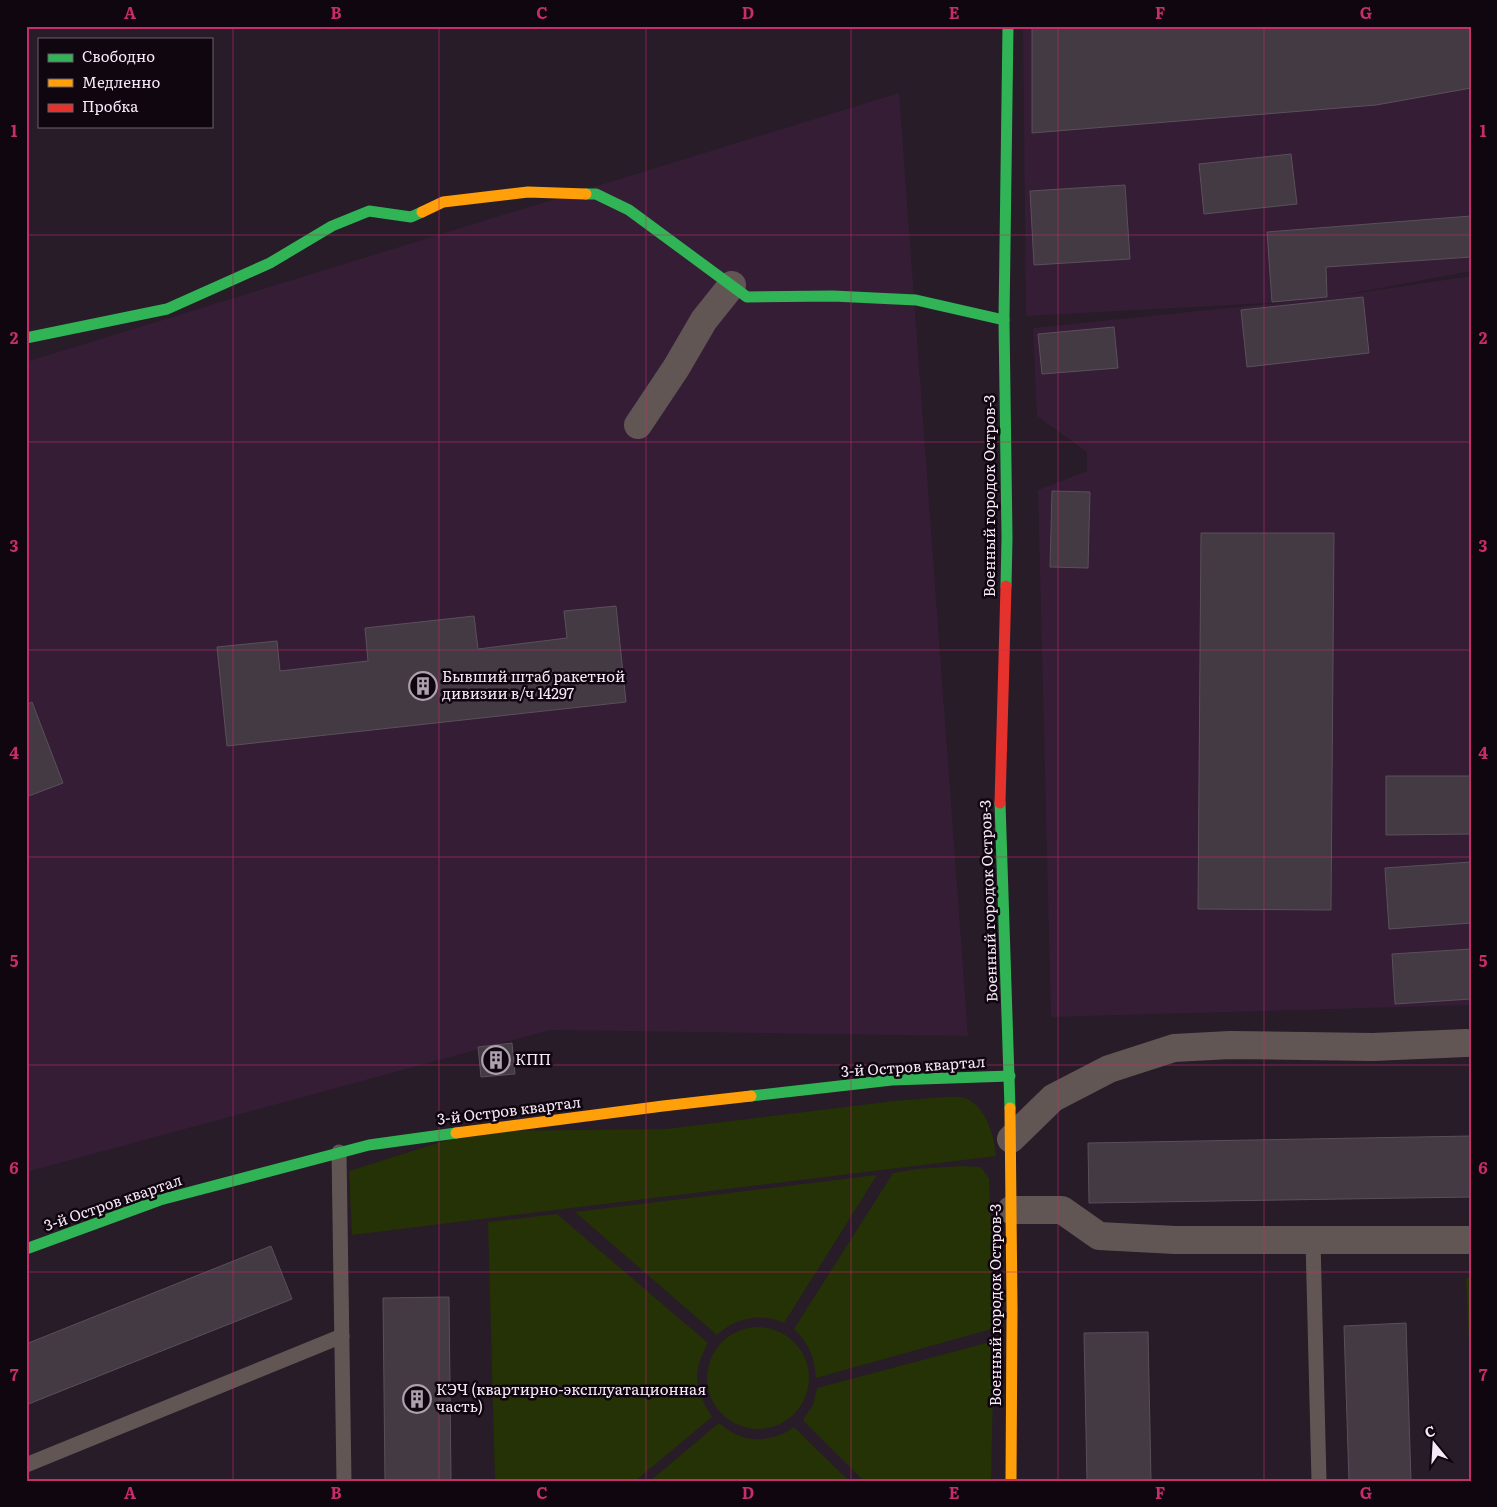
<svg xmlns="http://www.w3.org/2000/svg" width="1497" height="1507" viewBox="0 0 1497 1507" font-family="Literata,serif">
<rect width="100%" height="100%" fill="#271c28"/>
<!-- built -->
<g fill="#351d36">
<path d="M1023 26H1471V271L1338 296 1471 276V1005L1051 1017 1038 490 1087 471V452L1037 416 1033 328 1286 302 1026 316Z"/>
<path d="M899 93 968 1036 550 1030 26 1172V362Z"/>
</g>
<!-- green -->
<g fill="#243205">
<path d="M945 1097C951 1097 960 1096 965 1098 986 1106 995 1137 996 1156L352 1235 349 1171 476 1131 666 1129 894 1101Z"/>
<path d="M961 1166 981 1167 989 1179 995 1328 816 1378C814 1355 810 1346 794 1329L893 1173 916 1169Z"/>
<path d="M877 1175 784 1323C762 1312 735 1318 717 1335L575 1212Z"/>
<path d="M557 1214 708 1343C692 1372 694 1389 712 1417L635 1481H495L488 1222Z"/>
<path d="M1471 1277V1389L1466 1278Z"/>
<circle cx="758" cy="1378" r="51"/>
<path d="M994 1341 991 1481H864L803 1420 813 1405 817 1388Z"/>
<path d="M719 1423C726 1428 732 1434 740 1436 759 1443 779 1438 794 1427L849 1481H650Z"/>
</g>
<!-- building -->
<g fill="#433a44" stroke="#5a505b">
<path d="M1032 26H1471V88L1376 105 1032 133Z"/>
<path d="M1291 154 1297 204 1204 214 1199 164Z"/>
<path d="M1125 185 1130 259 1034 265 1030 191Z"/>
<path d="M1471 216V257L1326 267 1327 297 1272 302 1267 232Z"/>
<path d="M1363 297 1369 353 1247 367 1241 310Z"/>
<path d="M1114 327 1118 368 1042 374 1038 334Z"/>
<path d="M1052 491 1090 492 1088 568 1050 567Z"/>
<path d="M1201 533H1334L1331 910 1198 909Z"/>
<path d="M616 606 626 702 227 746 217 647 277 641 280 671 368 661 365 628 474 616 478 649 567 638 564 611Z"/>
<path d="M32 702 63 783 26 797V705Z"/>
<path d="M1386 776H1471V834L1386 835Z"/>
<path d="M1471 862V923L1389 929 1385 868Z"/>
<path d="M1471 949V999L1395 1004 1392 954Z"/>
<path d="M512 1043 515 1074 481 1077 478 1047Z"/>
<path d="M1471 1136V1197L1089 1203 1088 1143Z"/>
<path d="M271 1246 292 1299 26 1405V1344Z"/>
<path d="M449 1297 451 1481H385L383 1298Z"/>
<path d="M1406 1323 1411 1481H1349L1344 1326Z"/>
<path d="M1148 1332 1151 1481H1087L1084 1333Z"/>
</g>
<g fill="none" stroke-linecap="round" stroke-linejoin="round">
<!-- lane -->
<g stroke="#625655" stroke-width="15">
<path d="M339 1152 344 1481"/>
<path d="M1313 1240 1319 1481"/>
<path d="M26 1465 342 1336"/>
</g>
<!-- street -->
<g stroke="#625655" stroke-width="28">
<path d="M638 425 676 368 704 320 732 285"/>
<path d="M1011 1139 1053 1098 1109 1069 1174 1048 1230 1045 1373 1047 1466 1043"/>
<path d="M1011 1210H1062L1099 1236 1175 1240H1471"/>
</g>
<!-- fast -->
<g stroke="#30b455" stroke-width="11">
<path d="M586 194H596L629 210 747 297 833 296 916 300 1004 320"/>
<path d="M26 338 167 309 270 263 332 226 369 211 411 217 422 212"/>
<path d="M1006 586 1007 538 1004 320 1008 26"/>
<path d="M1000 803 1010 1108"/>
<path d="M751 1096 892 1080 1010 1076"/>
<path d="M26 1249 160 1200 369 1145 456 1133"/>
</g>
<!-- slow -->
<g stroke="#ff9f0a" stroke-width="11">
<path d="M422 212 443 202 528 192 586 194"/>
<path d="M1010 1108 1012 1309 1011 1481"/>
<path d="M456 1133 663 1106 751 1096"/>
</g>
<!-- jam -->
<path stroke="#e5322d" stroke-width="11" d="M1000 803 1006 586"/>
</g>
<!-- grid -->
<path fill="none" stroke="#c72d6b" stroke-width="1" stroke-opacity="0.55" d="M233 26V1481M439 26V1481M646 26V1481M851 26V1481M1058 26V1481M1264 26V1481M26 235H1471M26 442H1471M26 650H1471M26 857H1471M26 1065H1471M26 1272H1471"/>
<!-- icons -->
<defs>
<symbol id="building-ring" viewBox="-11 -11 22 22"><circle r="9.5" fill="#0f060f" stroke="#aea1af" stroke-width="1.5"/><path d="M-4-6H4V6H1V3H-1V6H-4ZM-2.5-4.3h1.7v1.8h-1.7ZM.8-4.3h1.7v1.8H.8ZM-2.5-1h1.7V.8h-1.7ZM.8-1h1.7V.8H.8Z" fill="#aea1af"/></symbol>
</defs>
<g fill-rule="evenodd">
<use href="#building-ring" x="407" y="670" width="32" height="32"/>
<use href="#building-ring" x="480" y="1044" width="32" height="32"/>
<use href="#building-ring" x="401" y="1383" width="32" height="32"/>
</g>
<g text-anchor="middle" stroke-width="5" stroke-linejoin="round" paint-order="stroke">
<!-- street labels -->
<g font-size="15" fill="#f7e9f8" stroke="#0f060f">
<text transform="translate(990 496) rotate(-90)" y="5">Военный городок Остров-3</text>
<text transform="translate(989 901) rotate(-92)" y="5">Военный городок Остров-3</text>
<text transform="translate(913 1067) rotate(-4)" y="5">3-й Остров квартал</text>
<text transform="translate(509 1111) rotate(-7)" y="5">3-й Остров квартал</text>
<text transform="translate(113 1203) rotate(-19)" y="5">3-й Остров квартал</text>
<text transform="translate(996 1305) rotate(-90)" y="5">Военный городок Остров-3</text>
</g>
<!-- poi labels -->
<g font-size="15" fill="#f7e9f8" stroke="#0f060f" text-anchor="start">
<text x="442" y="682">Бывший штаб ракетной<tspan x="442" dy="17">дивизии в/ч 14297</tspan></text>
<text x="515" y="1065">КПП</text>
<text x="436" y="1395">КЭЧ (квартирно-эксплуатационная<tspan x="436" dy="17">часть)</tspan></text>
</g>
</g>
<!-- border -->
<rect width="1497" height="1507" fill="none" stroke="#0f060f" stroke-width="55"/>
<!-- legend -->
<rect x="38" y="38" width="175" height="90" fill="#0f060f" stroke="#6c616c"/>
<rect x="48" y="54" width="25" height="8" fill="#30b455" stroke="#6c616c"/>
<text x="82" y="62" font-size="15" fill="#f7e9f8">Свободно</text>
<rect x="48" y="79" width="25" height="8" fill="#ff9f0a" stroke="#6c616c"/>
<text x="82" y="88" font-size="15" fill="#f7e9f8">Медленно</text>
<rect x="48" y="104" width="25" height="8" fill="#e5322d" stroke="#6c616c"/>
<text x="82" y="112" font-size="15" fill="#f7e9f8">Пробка</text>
<!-- north arrow -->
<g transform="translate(1434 1444) rotate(342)" stroke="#0f060f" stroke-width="4" paint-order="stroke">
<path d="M0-4L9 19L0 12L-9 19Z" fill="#f7e9f8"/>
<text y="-8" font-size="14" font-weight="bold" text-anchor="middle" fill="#f7e9f8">С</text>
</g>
<rect x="28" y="28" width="1442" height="1452" fill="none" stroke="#c72d6b" stroke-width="2"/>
<g font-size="16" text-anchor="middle" font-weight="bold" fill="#c72d6b">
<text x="130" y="19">A</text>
<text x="336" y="19">B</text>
<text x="542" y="19">C</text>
<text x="748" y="19">D</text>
<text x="954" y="19">E</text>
<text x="1160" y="19">F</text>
<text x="1366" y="19">G</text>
<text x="14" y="137">1</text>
<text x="1483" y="137">1</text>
<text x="14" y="344">2</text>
<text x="1483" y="344">2</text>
<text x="14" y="552">3</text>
<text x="1483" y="552">3</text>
<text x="14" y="759">4</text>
<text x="1483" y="759">4</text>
<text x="14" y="967">5</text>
<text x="1483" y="967">5</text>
<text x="14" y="1174">6</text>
<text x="1483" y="1174">6</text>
<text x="14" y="1381">7</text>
<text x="1483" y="1381">7</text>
<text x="130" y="1499">A</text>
<text x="336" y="1499">B</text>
<text x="542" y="1499">C</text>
<text x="748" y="1499">D</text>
<text x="954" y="1499">E</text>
<text x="1160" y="1499">F</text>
<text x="1366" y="1499">G</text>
</g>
</svg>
